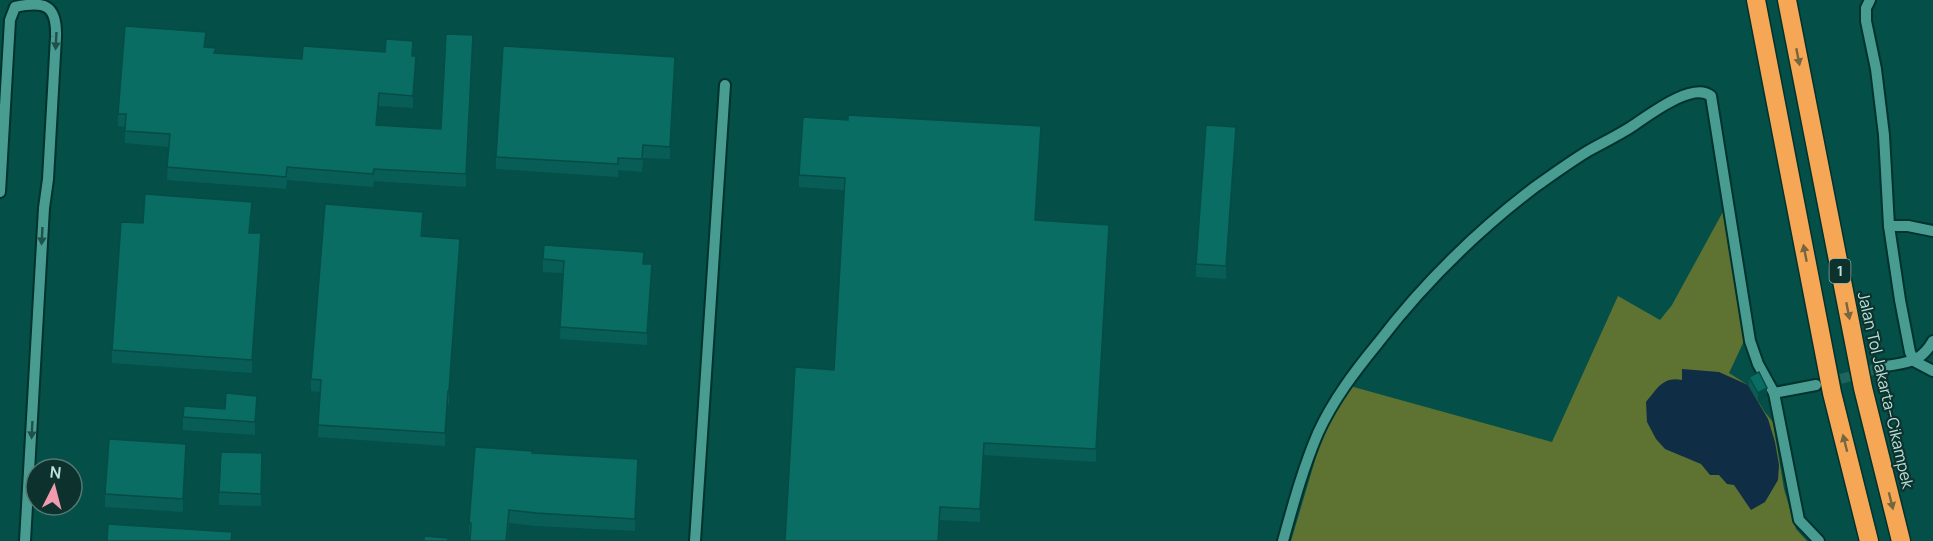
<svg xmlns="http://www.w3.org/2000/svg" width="1933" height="541" viewBox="0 0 1933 541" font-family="Manrope,sans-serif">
<rect width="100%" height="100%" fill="#044f48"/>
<!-- green -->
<path fill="#5e7332" d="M1725 208 1744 341 1729 373 1748 385 1764 411 1773 422 1784 489 1796 529 1807 541H1291L1321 440 1350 386 1552 442 1618 296 1660 320 1672 305Z"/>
<!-- water -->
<path fill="#0f2d44" d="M1682 369 1719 372 1748 385 1768 419 1775 442 1779 465 1778 480 1765 502 1751 510 1734 485 1727 484 1719 475H1710L1701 464 1665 449 1656 439 1647 422 1646 402C1657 389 1663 376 1682 380Z"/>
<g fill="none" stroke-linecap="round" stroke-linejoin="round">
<!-- minor-tunnel -->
<path stroke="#1f655e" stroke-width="10" stroke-dasharray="10 5" stroke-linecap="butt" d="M1826 383 1887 366"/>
<defs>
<g id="minor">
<path d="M1870 0 1866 8V21L1876 69 1884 135 1889 226 1900 300 1910 352 1914 361 1933 371"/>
<path d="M0 192 10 20 15 7C46 0 57 6 56 37L48 179 44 208 25 541"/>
<path d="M1889 226H1908L1933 231"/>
<path d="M1887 366C1909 362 1921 362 1933 341"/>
<path d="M1774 393 1816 385"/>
<path d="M695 541 725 85"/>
<path d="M1283 541C1293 505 1303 468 1318 433 1333 400 1355 371 1378 343 1423 284 1476 232 1535 187 1552 175 1570 162 1588 151 1602 143 1617 136 1631 127 1648 116 1692 81 1711 96L1750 341 1758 364 1774 393 1799 520 1819 541"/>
</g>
<g id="highway">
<path d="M1756 0 1832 393 1869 541"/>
<path d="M1787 0 1863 388 1901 541"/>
</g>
</defs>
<!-- minor casing -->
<use href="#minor" stroke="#01322d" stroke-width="14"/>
<!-- highway casing -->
<use href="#highway" stroke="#01322d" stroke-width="21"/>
<!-- minor -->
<use href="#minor" stroke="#489c91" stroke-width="10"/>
<!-- highway -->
<use href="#highway" stroke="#f6a756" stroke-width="18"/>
</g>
<!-- wall -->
<g fill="#085e56">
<path d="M205 47 216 53 302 59 412 56 416 68 413 108 379 106 377 126 441 129 473 48 466 187 374 181 373 187 287 180 286 189 167 180 169 147 125 143V127L118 126V114Z"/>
<path d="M675 69 670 159 643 158 642 172 618 170V177L496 169V157Z"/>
<path d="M848 120 1041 138 1036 220 1109 237 1096 462 984 455 980 522 940 520 834 370 844 190 799 187V175Z"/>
<path d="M1236 139 1226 279 1196 277V264Z"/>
<path d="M252 214 250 233 261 246 252 373 112 363V350L143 223Z"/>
<path d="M423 224 422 236 460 251 449 404H448L445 446 318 437 320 392 311 391V379Z"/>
<path d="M543 259 644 264 652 277 647 345 560 339 563 273 543 272Z"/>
<path d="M1749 377 1767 397 1758 401 1749 386Z"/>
<path d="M257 408 255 435 183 430V417L225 409Z"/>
<path d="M532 453 638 471 635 531 536 526 509 523 507 541 469 536V523Z"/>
<path d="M186 457 183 512 105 507V494Z"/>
<path d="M262 466 261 506 219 505V492Z"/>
</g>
<!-- shaded-wall -->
<g fill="#064c46">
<path d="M473 35V48L466 187V174Z"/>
<path d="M416 56V68L413 108V96Z"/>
<path d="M675 57V69L670 159V147Z"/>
<path d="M379 93V106L376 138V125Z"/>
<path d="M1041 126V138L1035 233V220Z"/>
<path d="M1236 127V139L1226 279V266Z"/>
<path d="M1109 225V237L1096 462V449Z"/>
<path d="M261 233V246L252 373V360Z"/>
<path d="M460 239V251L449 404V391Z"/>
<path d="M652 264V277L647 345V333Z"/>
<path d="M1767 388V397L1758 401V393Z"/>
<path d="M448 391V404L445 446V433Z"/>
<path d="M257 396V408L255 435V422Z"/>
<path d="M984 443V455L980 522V509Z"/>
<path d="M186 444V457L183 512V499Z"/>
<path d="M638 459V471L635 531V519Z"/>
</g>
<!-- building -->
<g fill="#096d64" stroke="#064c46" stroke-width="1.5">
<path d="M125 26 206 32 204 47 216 48 214 53 302 59 303 46 385 52 386 39 413 41 412 56H416L413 96 379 93 376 125 441 129 446 34 473 35 466 174 374 169 373 174 287 167 286 177 167 167 170 134 125 131 126 114H118Z"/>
<path d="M503 46 675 57 670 147 643 145 642 159 618 158V164L496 157Z"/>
<path d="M848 115 1041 126 1035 220 1109 225 1096 449 984 443 980 509 940 507 938 541H785L795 367 834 370 845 178 799 175 803 117 848 120Z"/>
<path d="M1206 125 1236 127 1226 266 1196 264Z"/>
<path d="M145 194 252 202 249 233H261L252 360 112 350 121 222 143 223Z"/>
<path d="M325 204 423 212 421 236 460 239 449 391H448L445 433 318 425 321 380 311 379Z"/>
<path d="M544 245 644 252 643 264H652L647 333 560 327 564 261 543 259Z"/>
<path d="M1759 372 1767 388 1758 393 1749 377Z"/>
<path d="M226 393 257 396 255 422 183 417 184 406 225 409Z"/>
<path d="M109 439 186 444 183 499 105 494Z"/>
<path d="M475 447 532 451V453L638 459 635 519 536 513 509 510 506 541H509H470L471 523H469Z"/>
<path d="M221 452 262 453 261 494 219 492Z"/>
<path d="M108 524 232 532 231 541H107Z"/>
<path d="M424 536 448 538V541H424Z"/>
</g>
<!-- one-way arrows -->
<defs><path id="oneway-solid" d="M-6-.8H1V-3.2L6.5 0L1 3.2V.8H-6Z" transform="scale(1.5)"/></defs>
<g fill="#1f514b">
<use href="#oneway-solid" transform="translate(56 41) rotate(93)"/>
<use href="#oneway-solid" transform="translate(42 236) rotate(93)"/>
<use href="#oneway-solid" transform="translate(32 430) rotate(93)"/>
</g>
<g fill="#76663f">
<use href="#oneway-solid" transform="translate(1798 57) rotate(79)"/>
<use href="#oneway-solid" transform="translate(1805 253) rotate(-101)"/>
<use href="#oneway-solid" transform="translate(1848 311) rotate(79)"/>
<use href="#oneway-solid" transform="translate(1845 443) rotate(-104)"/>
<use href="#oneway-solid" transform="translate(1891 501) rotate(76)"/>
</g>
<g text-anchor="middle" stroke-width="4.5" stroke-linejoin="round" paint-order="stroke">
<!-- shield labels -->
<rect fill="#0d312d" stroke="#87ada7" stroke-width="1.5" x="1829.5" y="259" width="21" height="24" rx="4.5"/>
<g font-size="15" font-weight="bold" fill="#bbe2db">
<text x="1840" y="276">1</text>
</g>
<!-- street labels -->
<g font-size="16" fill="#bbe2db" stroke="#0d312d">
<text transform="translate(1886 390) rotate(77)" y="6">Jalan Tol Jakarta–Cikampek</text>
</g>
</g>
<!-- north arrow -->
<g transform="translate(54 487) rotate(6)"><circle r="28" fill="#0d312d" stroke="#537873" stroke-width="1.5"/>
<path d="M0-4.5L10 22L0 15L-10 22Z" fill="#f29aaf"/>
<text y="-9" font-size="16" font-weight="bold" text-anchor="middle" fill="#bbe2db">N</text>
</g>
</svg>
